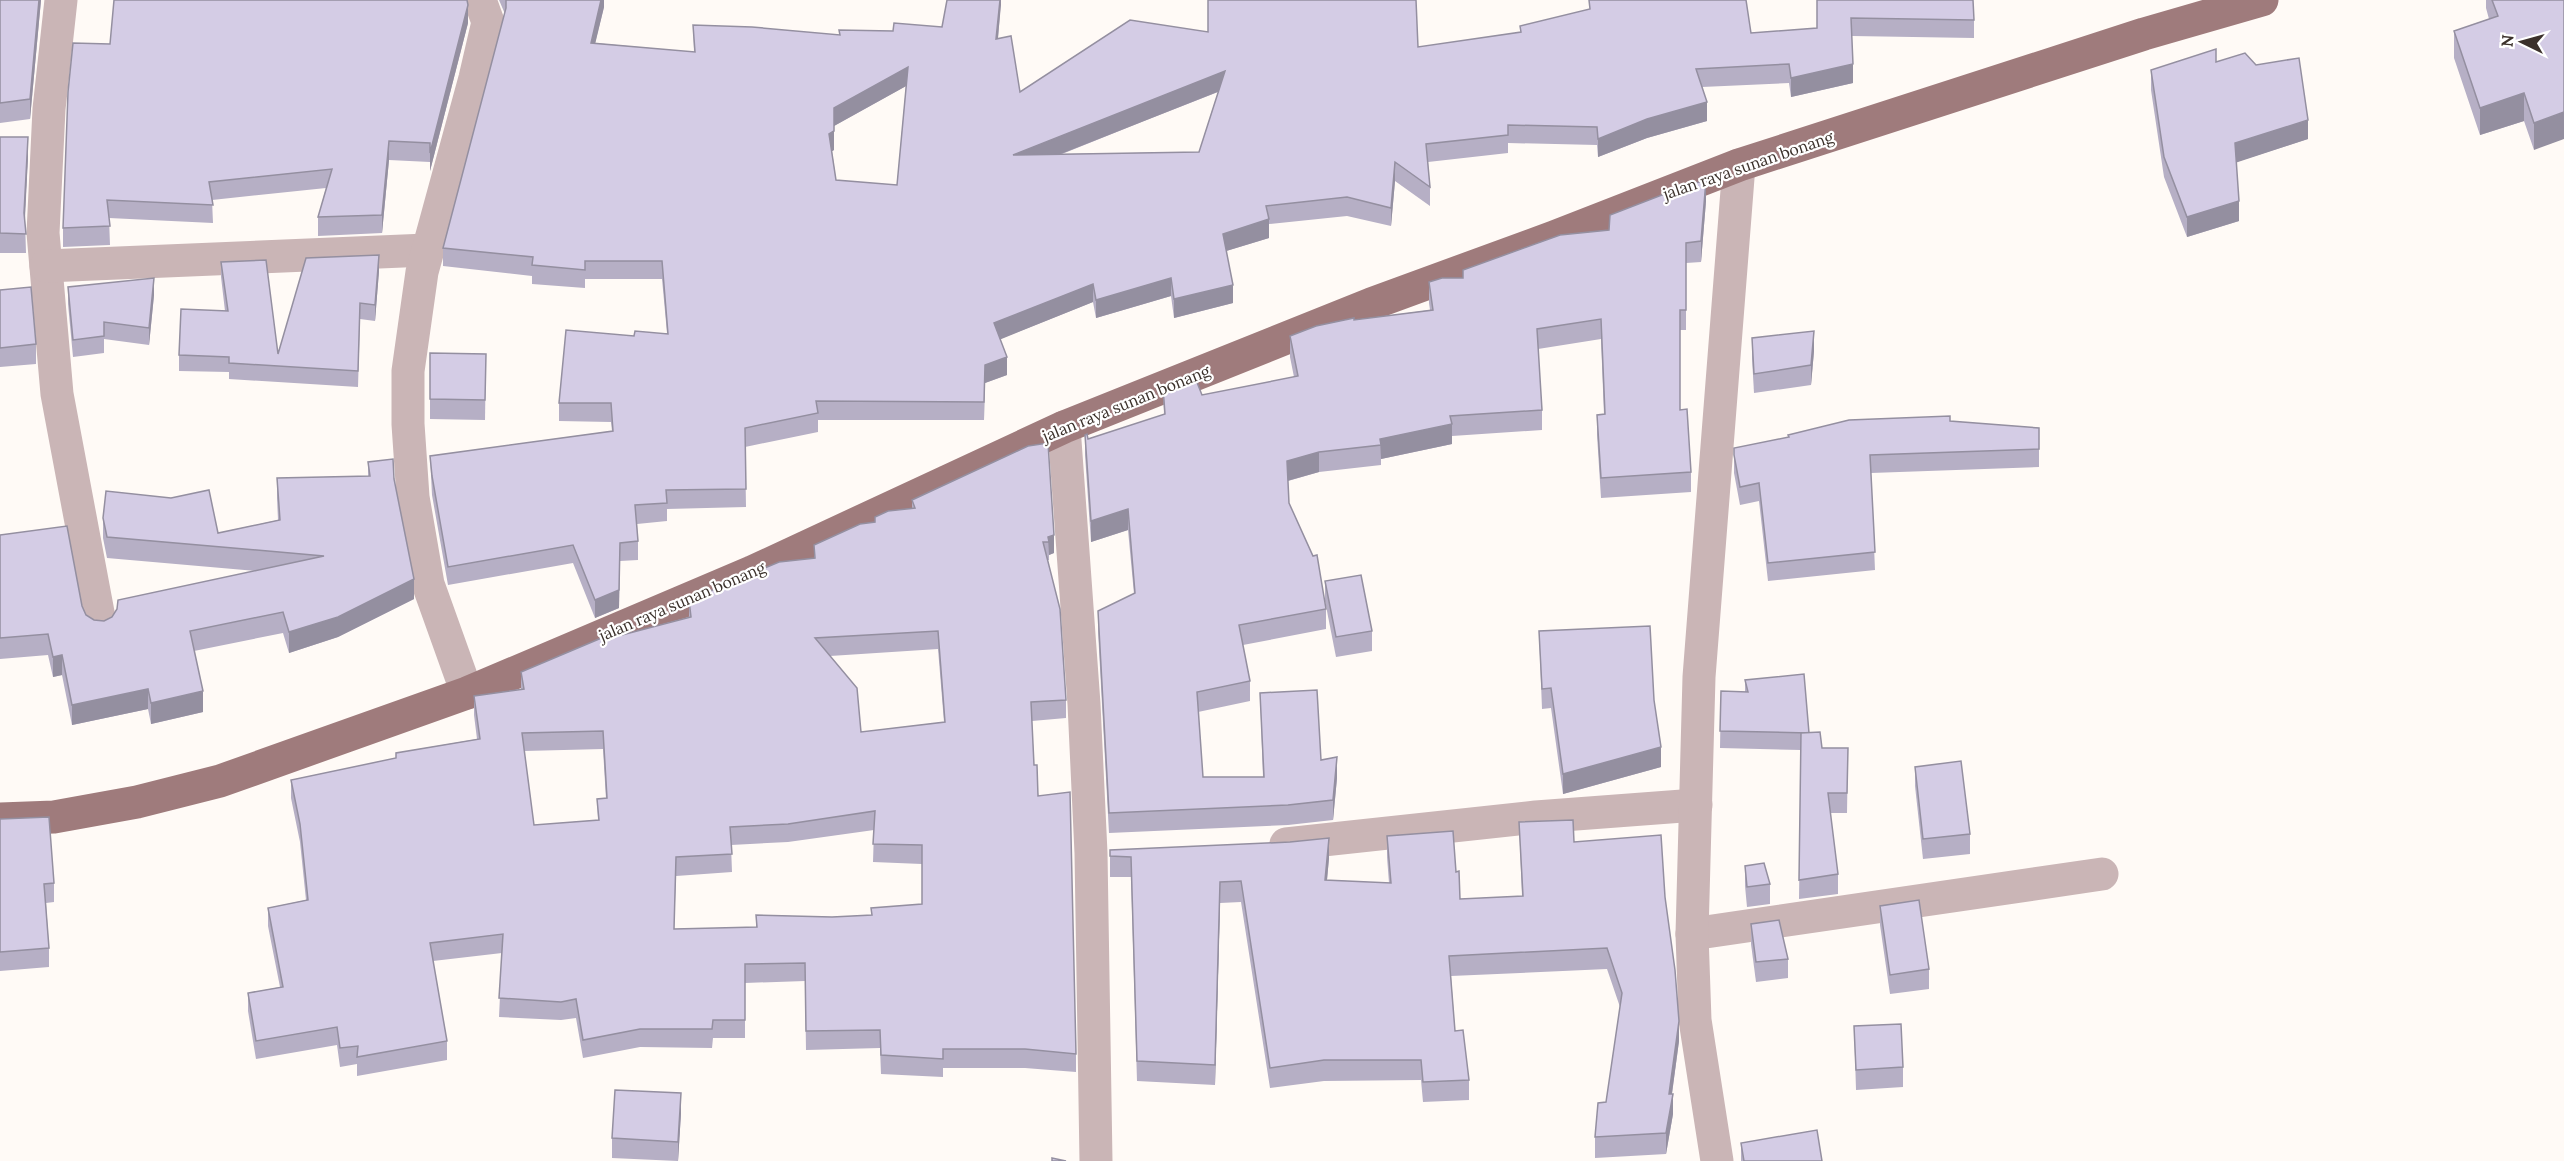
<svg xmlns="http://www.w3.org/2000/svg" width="2564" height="1161" viewBox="0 0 2564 1161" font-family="Lora,serif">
<rect width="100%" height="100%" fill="#fffaf6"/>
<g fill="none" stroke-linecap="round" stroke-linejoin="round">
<!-- street -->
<g stroke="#cab5b6" stroke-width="33">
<path d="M61 0 49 109 43 233 57 394 100 623"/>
<path d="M46 266 427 250"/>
<path d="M1064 427 1084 704 1091 853 1096 1161"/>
<path d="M467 693 428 584 413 497 408 424V371L422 272 475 78 488 22 480 0"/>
<path d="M1286 844 1536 817 1696 805"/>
<path d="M1692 934 2102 874"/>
<path d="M1717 1161 1695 1020 1692 934 1699 677 1739 165"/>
</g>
<!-- primary -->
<path stroke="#9f7b7c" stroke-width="33" d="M0 819 54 817 137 802 220 781 467 693 752 572 1064 427 1371 304 1554 237 1739 165 2144 34 2262 0"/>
</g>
<!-- wall -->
<g fill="#b6afc5" fill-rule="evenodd">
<path d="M0 0H41L30 119 0 123Z"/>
<path d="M499 0H604V7L595 43 694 52 693 25 839 35V30L893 31 942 27 1001 0 998 39 1020 92 1208 32 1418 47 1751 33 1817 28V0L1974 20V38L1852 36 1853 83 1791 97 1789 83 1702 87 1707 121 1647 138 1598 157 1597 145 1508 143V153L1428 162 1430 187V206L1395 181 1391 226 1347 216 1269 224V238L1226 251 1233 303 1174 318 1171 296 1096 318 1093 302 1000 339 1007 375 985 383 984 420H818V432L745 447 746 507 667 509V521L637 524 638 541V560L620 561 619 608 595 618 573 563 448 585 432 495 430 456 612 431 611 422 559 421V403L634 336 667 333 662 279H585V288L532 284V276L443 266V248L505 14ZM906 86 897 185 836 180 832 151 834 150V126ZM1218 92 1199 152 1062 154 1144 121Z"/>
<path d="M2486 0H2564L2534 150 2524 121 2480 135 2454 58V31L2489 19 2486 8Z"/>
<path d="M468 23 430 171V162L389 160 382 233 318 236V217L326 188 212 200 213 223 109 218 110 245 63 247V228L110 44Z"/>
<path d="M2216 62 2308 139 2236 162 2239 221 2187 237 2164 177 2151 90V70Z"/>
<path d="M0 137 28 156 25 220 26 253H0Z"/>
<path d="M1706 201 1701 262 1686 263V330H1680V410L1691 472V492L1601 498 1597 435V415H1604L1601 339 1538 349 1542 410V430L1452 436V444L1381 459V465L1319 472 1288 481 1289 503 1326 609V629L1243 645 1250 681V701L1198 712 1203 777H1263L1260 693 1337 778 1333 820 1288 825 1109 833 1098 631V611L1134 594 1128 530 1091 542 1085 455V435L1088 439 1164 415 1163 387 1202 395 1294 377 1290 357V336L1354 320 1430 310 1429 303V282L1463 278V270L1609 230Z"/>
<path d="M221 262 278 354 379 271 375 321 360 319 358 387 229 379V372L179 371V355L225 311 221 277Z"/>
<path d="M68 287 154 295 149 345 104 339V353L73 357 68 304Z"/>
<path d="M0 290 36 344V364L0 367Z"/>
<path d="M1752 338 1814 351 1811 385 1754 393 1752 358Z"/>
<path d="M430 353 486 354 485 420 430 419Z"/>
<path d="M1950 421 2039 428V467L1871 473 1875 570 1768 581 1759 501 1740 505 1734 473V455Z"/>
<path d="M1028 446 1054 553 1049 555V560H1047L1066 700V718L1032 721 1034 765 1076 1054V1072L1025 1068H943V1077L881 1074 880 1048 806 1050 805 981 745 983V1038H713L712 1048 640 1047 583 1058 576 1018 561 1020 499 1017 502 953 433 961 447 1041V1060L357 1076V1064L340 1067 337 1045 256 1059 248 1011V993L280 987 268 926V908L306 900 300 842 291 798V780L396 758V753L477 739 474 715V696L521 689V672L618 636 689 617V600L814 559V545L912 509V500ZM938 649 944 722 861 732 830 656ZM603 749 606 799H597L598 820 534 825 524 751ZM874 830 873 862 922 864V904L871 915 832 917 756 915V927L674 929 676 876 732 872 731 845 788 842Z"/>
<path d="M368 462 394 479 414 599 338 637 289 653 283 633 194 651 203 712 151 724 148 709 72 725 62 675 53 677 48 655 0 659V535L82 606 86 615 94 620 104 621 256 571 107 558 103 538V518L218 533 278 520 277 498V478L368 476Z"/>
<path d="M1325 581 1372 631V651L1336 657 1325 601Z"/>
<path d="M1539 631 1654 700 1661 767 1563 794 1551 708 1542 709Z"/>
<path d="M1745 680 1809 732 1822 748H1848L1847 813H1830L1838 874V894L1799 899 1801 750 1720 748 1721 691 1745 692Z"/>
<path d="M1915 767 1970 834V854L1923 859 1915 786Z"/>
<path d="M0 819 54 883V902L46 903 49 948V967L0 971Z"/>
<path d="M1519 822 1574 842 1665 897 1679 1041 1672 1094 1673 1114 1666 1154 1595 1158V1137L1606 1102 1620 1007 1607 969 1451 976 1455 1031 1469 1080V1100L1423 1102 1421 1080 1324 1081 1270 1088 1241 902 1220 903 1215 1085 1137 1081 1131 877H1110V850L1329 858 1327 880 1389 883 1387 857V836L1456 872 1460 899 1522 896Z"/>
<path d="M1745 866 1770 884V904L1747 907 1745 886Z"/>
<path d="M1880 906 1929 969V989L1890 994 1880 925Z"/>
<path d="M1751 924 1788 959V978L1756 982 1751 944Z"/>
<path d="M1854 1026 1903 1067V1087L1856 1090Z"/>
<path d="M681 1113 678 1161 612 1158V1138Z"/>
<path d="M1741 1143 1822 1161H1741Z"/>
</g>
<!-- shaded-wall -->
<g fill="#948fa0">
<path d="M39 0H41L30 119V99Z"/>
<path d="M601 0H604V7L591 61V43Z"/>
<path d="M1000 0H1001V5L996 58V39Z"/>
<path d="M468 5V23L430 171V153Z"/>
<path d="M1853 64V83L1791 97V78Z"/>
<path d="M908 67V85L834 126V108Z"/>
<path d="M1225 71V89L1013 173V155Z"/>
<path d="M2524 93V121L2480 135V108Z"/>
<path d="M1707 102V121L1647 138 1598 157V139L1647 119Z"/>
<path d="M2564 112V139L2534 150V123Z"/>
<path d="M2308 120V139L2235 163V143Z"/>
<path d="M834 131V150L829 153V134Z"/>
<path d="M28 137V156L24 232V213Z"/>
<path d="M389 141V160L382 233V215Z"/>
<path d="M1395 162V181L1391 226V208Z"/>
<path d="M1706 180V201L1701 262V241Z"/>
<path d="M2239 201V221L2187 237V217Z"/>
<path d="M1269 219V238L1223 252V234Z"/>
<path d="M379 255V271L375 321V305Z"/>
<path d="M154 278V295L149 345V328Z"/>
<path d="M1171 278V296L1096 318V300Z"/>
<path d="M1093 284V302L994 342V323Z"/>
<path d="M1233 285V303L1174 318V299Z"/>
<path d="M1814 331V351L1811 385V365Z"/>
<path d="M1007 357V375L985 383 984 420 985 365Z"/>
<path d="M1452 424V444L1381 459 1380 439Z"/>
<path d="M1319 452V472L1287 481V461Z"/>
<path d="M1128 509V530L1091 542V521Z"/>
<path d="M1054 535V553L1049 555 1048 537Z"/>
<path d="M620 543 619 608 595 618V600Z"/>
<path d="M414 579V599L338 637 289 653V632Z"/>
<path d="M62 655V675L53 677V657Z"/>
<path d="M148 689V709L72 725V705Z"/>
<path d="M203 691V712L151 724V703Z"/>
<path d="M1661 747V767L1563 794V774Z"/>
<path d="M1337 757V778L1333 820V800Z"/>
<path d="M1329 838V858L1325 901V880Z"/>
<path d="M1220 882V903L1215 1085V1065Z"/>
<path d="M1679 1021V1041L1669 1115V1094Z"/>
<path d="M681 1093V1113L678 1161V1142Z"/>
<path d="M1673 1094V1114L1666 1154V1133Z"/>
</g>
<!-- building -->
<g fill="#d4cce5" stroke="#948fa0" stroke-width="1.5" fill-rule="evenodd">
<path d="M0 0H39L30 99 0 103Z"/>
<path d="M114 0H467L468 5 430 153V143L389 141 382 215 318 217 332 169 209 182 213 205 107 200 110 226 63 228 68 92 73 43 110 44Z"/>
<path d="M506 0H601L591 43 695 52 693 25 752 27 840 35 839 30 893 31 894 23 942 27 947 0H1000L996 39 1011 36 1020 92 1130 20 1208 32V0H1416L1418 47 1521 32 1520 26 1590 9 1589 0H1746L1751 33 1817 28V0H1973L1974 20 1851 18 1853 64 1791 78 1789 64 1696 69 1707 102 1647 119 1598 139 1597 127 1508 125V135L1426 144 1430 187 1395 162 1391 208 1347 197 1266 206 1269 219 1223 234 1233 285 1174 299 1171 278 1096 300 1093 284 994 323 1007 357 985 365 984 402 816 401 818 413 745 428 746 489 666 490 667 503 635 505 638 541 620 543 619 590 595 600 573 545 448 567 432 476 430 456 613 431 611 403H559L566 330 634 336 635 331 668 334 662 261H585V270L532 265 533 257 443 248 506 8ZM908 67 897 185 836 180 829 134 834 131V108ZM1225 71 1199 152 1013 155Z"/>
<path d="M2492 0H2564V112L2534 123 2524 93 2480 108 2454 31 2498 16Z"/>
<path d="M2216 49V62L2245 53 2256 65 2299 58 2308 120 2235 143 2239 201 2187 217 2164 157 2151 70Z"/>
<path d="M0 137H28L24 213 26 234 0 233Z"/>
<path d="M1706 180 1701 241 1686 243V310H1680V410L1687 409 1691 472 1601 478 1597 415 1605 414 1601 319 1537 329 1542 410 1450 416 1452 424 1380 439 1381 445 1319 452 1287 461 1289 503 1313 556 1317 555 1326 609 1239 625 1250 681 1197 692 1203 777H1264L1260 693 1317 690 1321 760 1337 757 1333 800 1288 805 1109 813 1098 611 1135 593 1128 509 1091 521 1085 435 1087 434 1088 439 1165 414 1163 387 1194 375 1202 395 1298 376 1290 336 1316 326 1354 318V320L1433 310 1429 282 1442 278H1463V270L1560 235 1609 230 1610 215 1685 186Z"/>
<path d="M379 255 375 305 360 303 358 371 229 363V357L179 355 181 309 228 311 221 262 266 260 278 354 306 258Z"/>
<path d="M154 278 149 328 104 322V336L73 340 68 287Z"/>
<path d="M31 287 36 344 0 348V290Z"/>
<path d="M1814 331 1811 365 1754 374 1752 338Z"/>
<path d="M430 353 486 354 485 400 430 399Z"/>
<path d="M1950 416V421L2039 428V449L1870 455 1875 552 1768 563 1759 483 1740 487 1734 455V448L1789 437 1788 435 1849 420Z"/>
<path d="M1048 443 1054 535 1048 537 1049 542H1043L1060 609 1066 700 1031 702 1034 765H1037L1038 796 1070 792 1076 1054 1025 1049H943V1059L881 1055 880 1030 806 1031 805 963 745 964V1020H713L712 1029H640L583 1040 576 999 561 1002 499 998 503 934 430 943 447 1041 357 1057 358 1046 340 1048 337 1027 256 1041 248 993 283 987 268 908 308 900 300 824 291 780 396 758V753L480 739 474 696 524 689 521 672 618 631V636L691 617 689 600 779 562 815 558 814 545 860 524 875 522V517L888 511 915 508 912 500 1028 446ZM938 631 945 722 861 732 857 688 815 638ZM603 731 607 798 597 799 599 820 534 825 522 733ZM875 811 873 844 922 845V904L871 908 872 915 832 917 756 915 757 927 674 929 676 857 732 854 730 827 788 824Z"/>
<path d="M393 459 394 479 414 579 338 617 289 632 283 612 190 631 203 691 151 703 148 689 72 705 62 655 53 657 48 634 0 638V535L67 526 82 606 86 615 94 620 104 621 112 617 117 609 118 600 324 556 107 537 103 518 106 491 171 498 209 490 218 533 280 520 277 478 370 476 368 462Z"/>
<path d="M1361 575 1372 631 1336 637 1325 581Z"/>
<path d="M1650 626 1654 700 1661 747 1563 774 1551 688 1542 689 1539 631Z"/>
<path d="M1804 674 1809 733 1720 731 1721 691 1748 692 1745 680Z"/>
<path d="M1820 732 1822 748H1848L1847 793H1828L1838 874 1799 880 1801 733Z"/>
<path d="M1961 761 1970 834 1923 839 1915 767Z"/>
<path d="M49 817 54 883 44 884 49 948 0 952V819Z"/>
<path d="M1573 820 1574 842 1661 835 1665 897 1675 970 1679 1021 1669 1094H1673L1666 1133 1595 1137 1598 1103 1606 1102 1622 993 1607 948 1449 956 1455 1031 1463 1030 1469 1080 1423 1082 1421 1060H1324L1270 1068 1241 881 1220 882 1215 1065 1137 1061 1131 857 1110 856V850L1290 842 1329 838 1325 880 1391 883 1387 836 1453 831 1456 872 1459 871 1460 899 1523 896 1519 822Z"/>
<path d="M1764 863 1770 884 1747 887 1745 866Z"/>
<path d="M1919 900 1929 969 1890 975 1880 906Z"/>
<path d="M1779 920 1788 959 1756 962 1751 924Z"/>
<path d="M1901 1024 1903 1067 1856 1070 1854 1026Z"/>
<path d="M615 1090 681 1093 678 1142 612 1138Z"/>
<path d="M1817 1130 1822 1161H1744L1741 1143Z"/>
<path d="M1052 1158 1066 1161H1052Z"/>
</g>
<g text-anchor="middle" stroke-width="4.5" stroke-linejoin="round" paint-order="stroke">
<!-- street labels -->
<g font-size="16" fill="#3b312b" stroke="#fff">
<text transform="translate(1748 165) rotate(-19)" y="6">jalan raya sunan bonang</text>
<text transform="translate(1126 403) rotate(-22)" y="6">jalan raya sunan bonang</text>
<text transform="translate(682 601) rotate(-23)" y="6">jalan raya sunan bonang</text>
</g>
</g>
<!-- north arrow -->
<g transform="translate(2522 42) rotate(275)" stroke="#ffffff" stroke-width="4.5" paint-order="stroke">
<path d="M0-4.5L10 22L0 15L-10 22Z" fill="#3b312b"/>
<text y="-9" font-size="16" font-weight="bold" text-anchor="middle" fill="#3b312b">N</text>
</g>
</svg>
